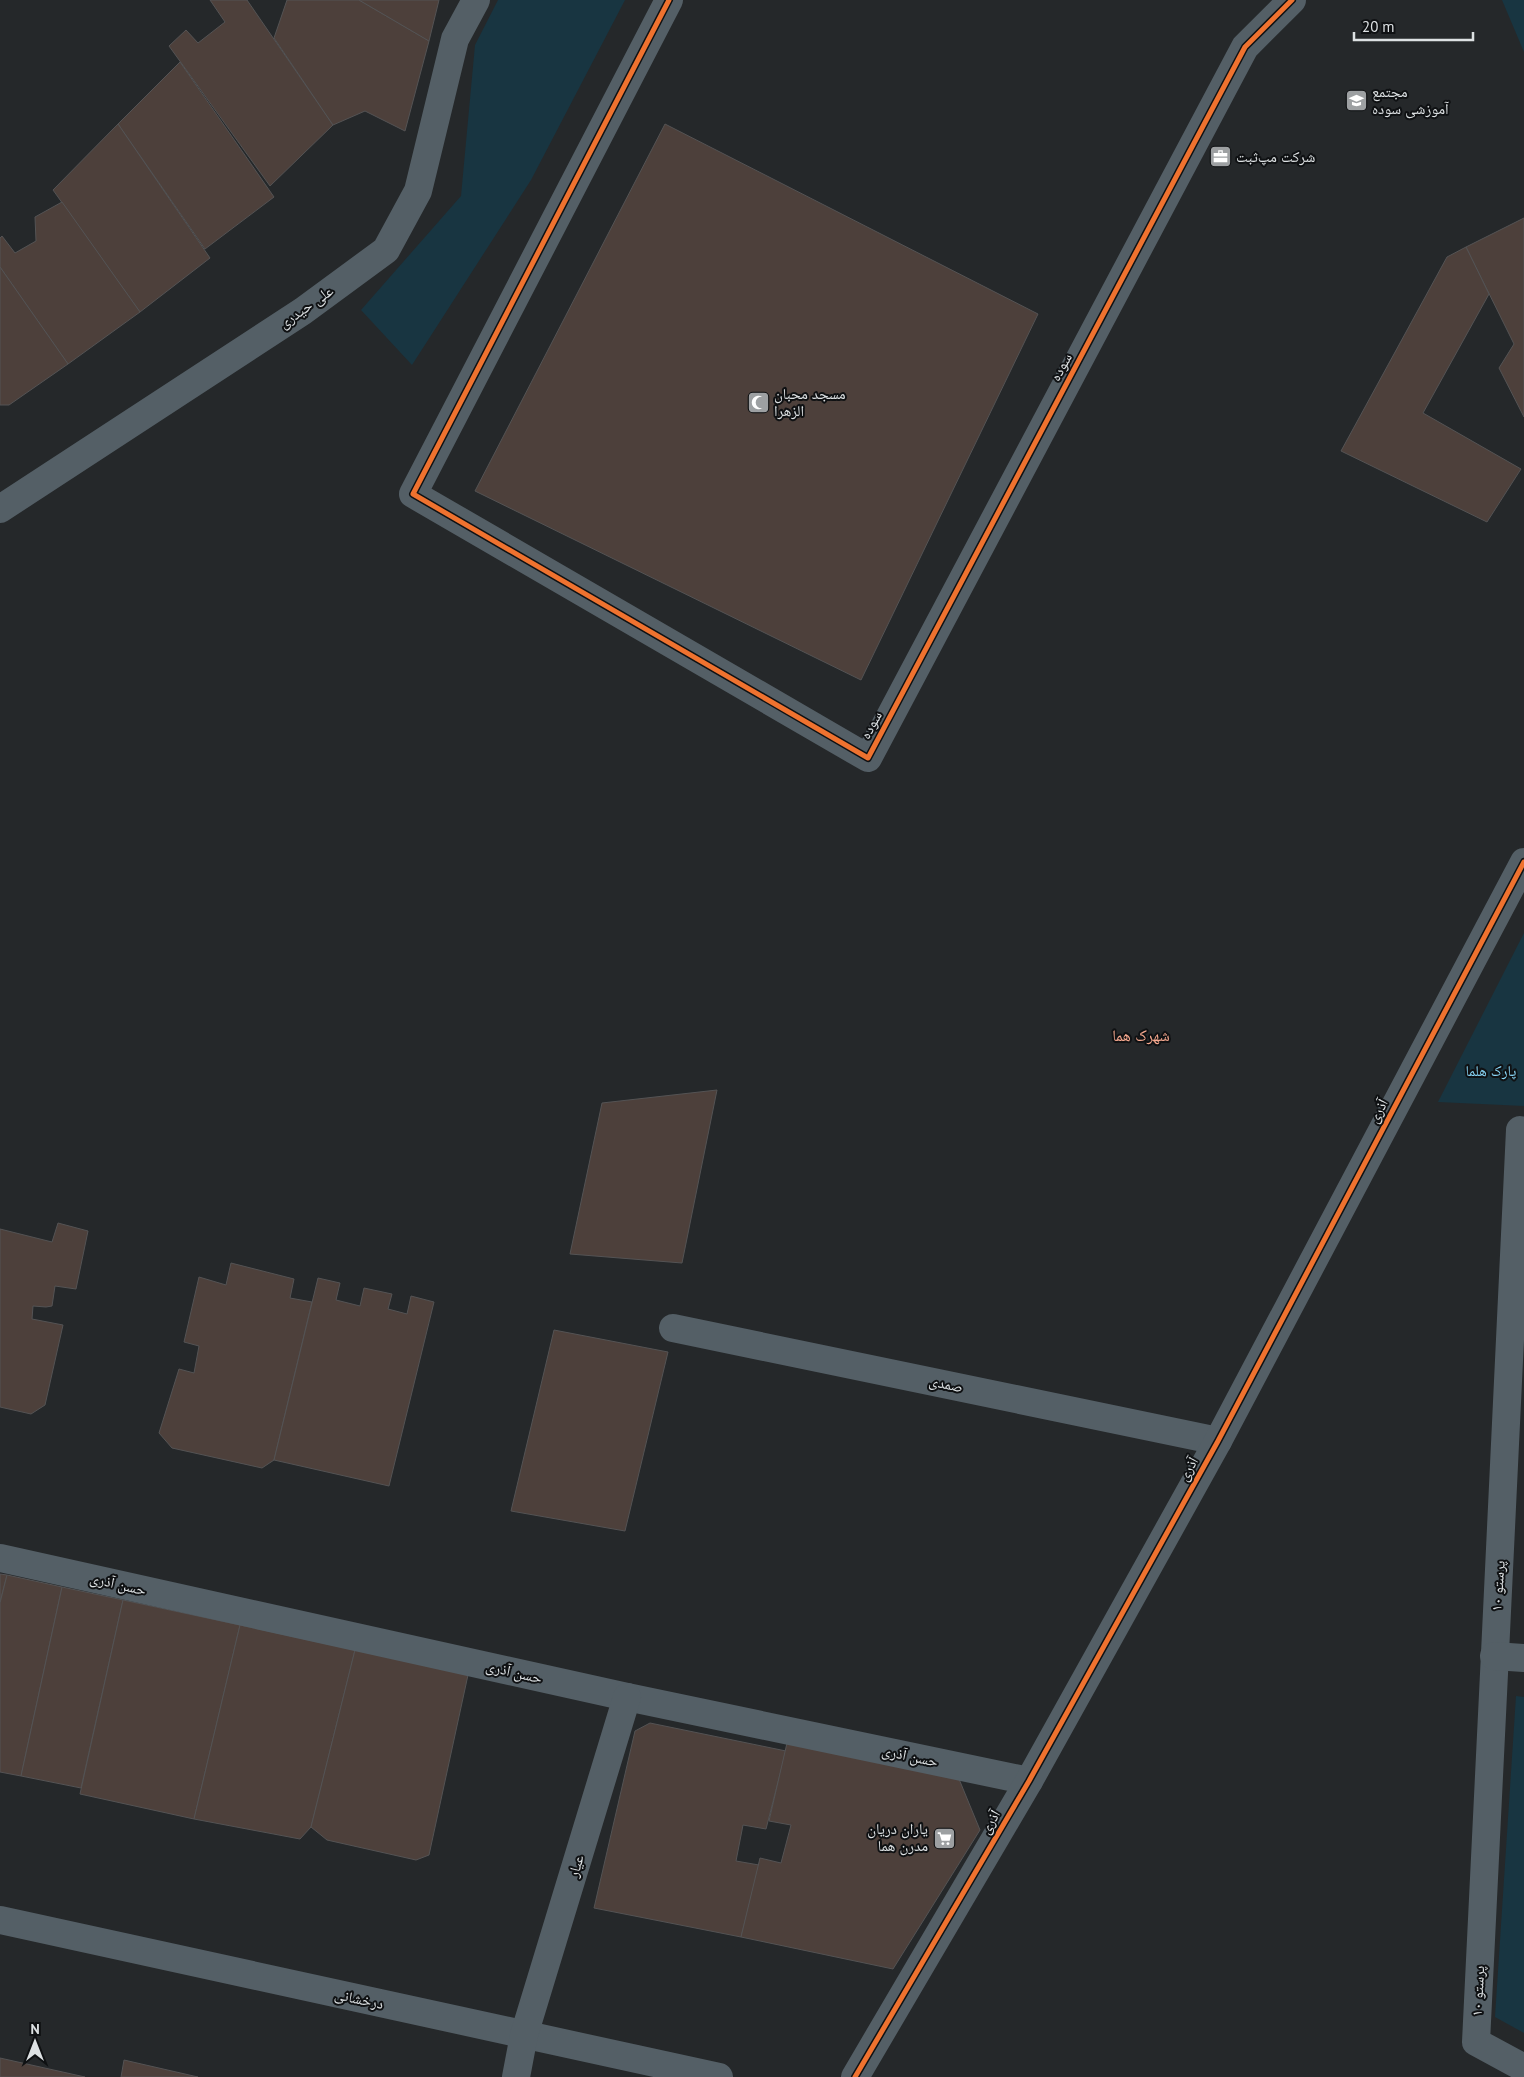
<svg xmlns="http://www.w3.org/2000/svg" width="1524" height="2077" viewBox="0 0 1524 2077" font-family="'PT Sans','Noto Naskh Arabic',sans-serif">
<rect width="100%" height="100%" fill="#25282a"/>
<!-- green -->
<g fill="#183541">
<path d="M498 0H625L531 180 412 365 361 310 461 196 475 45Z"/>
<path d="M1502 0H1524V52Z"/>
<path d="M1524 933V1106L1438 1102Z"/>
<path d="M1516 1696 1524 1697V2033L1495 2017Z"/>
</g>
<!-- building -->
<g fill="#4d403b" stroke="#545354">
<path d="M247 0 333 125 270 186 169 46 186 30 198 43 225 22 210 0Z"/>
<path d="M287 0H359L429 41 405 131 365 111 333 125 274 38Z"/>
<path d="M359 0H439L429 41Z"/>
<path d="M180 62 274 197 205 249 118 124Z"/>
<path d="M118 124 210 258 140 312 53 190Z"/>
<path d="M665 124 1038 314 861 680 475 491Z"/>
<path d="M62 202 140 312 68 364 0 267V238L2 236 15 253 36 241 35 217Z"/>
<path d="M1524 218V417L1499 368 1514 344 1466 247Z"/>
<path d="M1466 247 1489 294 1423 413 1521 469 1487 522 1341 451 1447 257Z"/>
<path d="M0 267 68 364 9 405H0Z"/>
<path d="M717 1090 682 1263 570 1254 602 1103Z"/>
<path d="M58 1223 88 1231 76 1289 55 1286 52 1306 46 1307 33 1306 32 1319 63 1325 45 1405 31 1414 0 1407V1229L52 1242Z"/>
<path d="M231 1263 294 1279 290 1298 312 1302 274 1460 262 1468 172 1448 159 1433 179 1369 194 1373 199 1346 184 1342 199 1277 226 1285Z"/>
<path d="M318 1278 340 1283 336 1300 360 1306 364 1288 392 1294 388 1309 407 1314 411 1296 434 1302 389 1486 274 1460Z"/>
<path d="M554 1330 668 1352 625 1531 511 1511Z"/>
<path d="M0 1574 7 1575 0 1602Z"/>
<path d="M7 1575 62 1587 21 1776 0 1772V1603Z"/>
<path d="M62 1587 123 1600 81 1788 21 1776Z"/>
<path d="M123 1600 240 1625 194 1819 80 1794Z"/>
<path d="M240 1625 355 1650 311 1827 300 1839 194 1819Z"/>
<path d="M355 1650 468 1675 429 1855 416 1860 327 1840 311 1827Z"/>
<path d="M650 1723 786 1751 766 1829 743 1825 736 1861 759 1865 741 1937 594 1908 635 1731Z"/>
<path d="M787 1743 959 1779 980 1830 893 1969 741 1937 760 1858 781 1863 791 1825 769 1821Z"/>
<path d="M0 2058 85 2077H0Z"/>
<path d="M124 2060 198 2077H121Z"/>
</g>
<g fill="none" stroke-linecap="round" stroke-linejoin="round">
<!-- street -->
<g stroke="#545f66" stroke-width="28">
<path d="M669 0 413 494 868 758 1245 47 1292 0"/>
<path d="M0 509 303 311 386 250 418 191 455 39 476 0"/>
<path d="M1524 1131 1520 1130C1507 1434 1490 1738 1476 2042L1524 2068"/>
<path d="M673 1328 1218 1441"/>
<path d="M0 1558 627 1697 1029 1781"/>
<path d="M1494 1656 1524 1658"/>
<path d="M0 1920 719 2077"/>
<path d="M516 2077 524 2035 627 1697"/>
<path d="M855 2077 1029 1781 1218 1441 1524 862"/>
</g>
<defs>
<g id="cycleway">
<path d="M669 0 413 494 868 758 1245 47 1292 0"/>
<path d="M855 2077 1029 1781 1218 1441 1524 862"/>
</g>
</defs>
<!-- cycleway casing -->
<use href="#cycleway" stroke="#0f1113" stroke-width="8"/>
<!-- cycleway -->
<use href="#cycleway" stroke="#ef722f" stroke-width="5"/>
</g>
<!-- icons -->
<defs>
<symbol id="school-square" viewBox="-11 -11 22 22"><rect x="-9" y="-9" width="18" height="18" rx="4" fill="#9da0a2" stroke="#0f1113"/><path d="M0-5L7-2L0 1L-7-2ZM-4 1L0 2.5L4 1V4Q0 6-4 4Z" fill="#fff"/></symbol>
<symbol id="office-square" viewBox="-11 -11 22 22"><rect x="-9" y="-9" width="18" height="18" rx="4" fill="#9da0a2" stroke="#0f1113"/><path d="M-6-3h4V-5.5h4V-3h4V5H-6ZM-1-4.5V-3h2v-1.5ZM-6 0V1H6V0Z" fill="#fff"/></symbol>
<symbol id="mosque-square" viewBox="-11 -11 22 22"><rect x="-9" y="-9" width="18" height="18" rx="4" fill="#9da0a2" stroke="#0f1113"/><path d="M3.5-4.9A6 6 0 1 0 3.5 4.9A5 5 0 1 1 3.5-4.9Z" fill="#fff"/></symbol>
<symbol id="supermarket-square" viewBox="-11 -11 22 22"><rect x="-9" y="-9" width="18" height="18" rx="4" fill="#9da0a2" stroke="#0f1113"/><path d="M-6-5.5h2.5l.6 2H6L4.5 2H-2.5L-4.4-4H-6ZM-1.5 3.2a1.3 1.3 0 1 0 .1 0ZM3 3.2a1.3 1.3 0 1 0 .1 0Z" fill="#fff"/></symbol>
</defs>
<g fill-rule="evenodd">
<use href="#school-square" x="1344" y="88" width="25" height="25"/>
<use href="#office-square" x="1208" y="144" width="25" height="25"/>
<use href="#mosque-square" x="746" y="390" width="25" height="25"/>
<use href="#supermarket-square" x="932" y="1826" width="25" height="25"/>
</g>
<g text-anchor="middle" stroke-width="4" stroke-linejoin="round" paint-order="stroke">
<!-- poi labels -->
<g font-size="15" fill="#dde1e3" stroke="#0f1113" text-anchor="start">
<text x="1372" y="97">مجتمع<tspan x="1372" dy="17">آموزشی سوده</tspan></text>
<text x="1236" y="162">شرکت مپ‌ثبت</text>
<text x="774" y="399">مسجد محبان<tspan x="774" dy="17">الزهرا</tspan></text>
<text x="928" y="1834" text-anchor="end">یاران دریان<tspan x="928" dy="17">مدرن هما</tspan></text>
</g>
<!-- street labels -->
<g font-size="15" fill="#dde1e3" stroke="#0f1113">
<text transform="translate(306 307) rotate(-35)" y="5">علی حیدری</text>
<text transform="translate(1061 367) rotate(-62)" y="5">سوده</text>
<text transform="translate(871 725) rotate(-62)" y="5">سوده</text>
<text transform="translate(1378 1111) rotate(-62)" y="5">آذری</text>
<text transform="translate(946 1384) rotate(12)" y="5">صمدی</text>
<text transform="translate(1188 1469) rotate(-61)" y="5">آذری</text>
<text transform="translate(118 1584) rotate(13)" y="5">حسن آذری</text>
<text transform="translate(1498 1586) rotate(-86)" y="5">پرستو ۱۰</text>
<text transform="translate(514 1672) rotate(13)" y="5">حسن آذری</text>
<text transform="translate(910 1756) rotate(12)" y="5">حسن آذری</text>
<text transform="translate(990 1822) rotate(-60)" y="5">آذری</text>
<text transform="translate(576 1866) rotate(-73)" y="5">عیار</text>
<text transform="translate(1478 1991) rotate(-87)" y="5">پرستو ۱۰</text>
<text transform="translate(359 1999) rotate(12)" y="5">درخشانی</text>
</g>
<!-- park labels -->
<g font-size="15" fill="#88d6f7" stroke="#0f1113">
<text x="1491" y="1076">پارک هلما</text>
</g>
<!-- neighbourhood labels -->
<g font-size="16" fill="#f7a98f" stroke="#0f1113">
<text x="1141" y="1041">شهرک هما</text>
</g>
</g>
<!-- north arrow -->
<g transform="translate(35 2042)" stroke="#0f1113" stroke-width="4" paint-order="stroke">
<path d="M0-4L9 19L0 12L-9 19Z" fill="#dde1e3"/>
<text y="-8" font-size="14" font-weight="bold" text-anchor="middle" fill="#dde1e3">N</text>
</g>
<!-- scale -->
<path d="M1354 32v8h119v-8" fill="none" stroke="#dde1e3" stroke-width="2.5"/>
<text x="1362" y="32" font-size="15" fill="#dde1e3" stroke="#0f1113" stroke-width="4" paint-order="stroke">20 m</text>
</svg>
